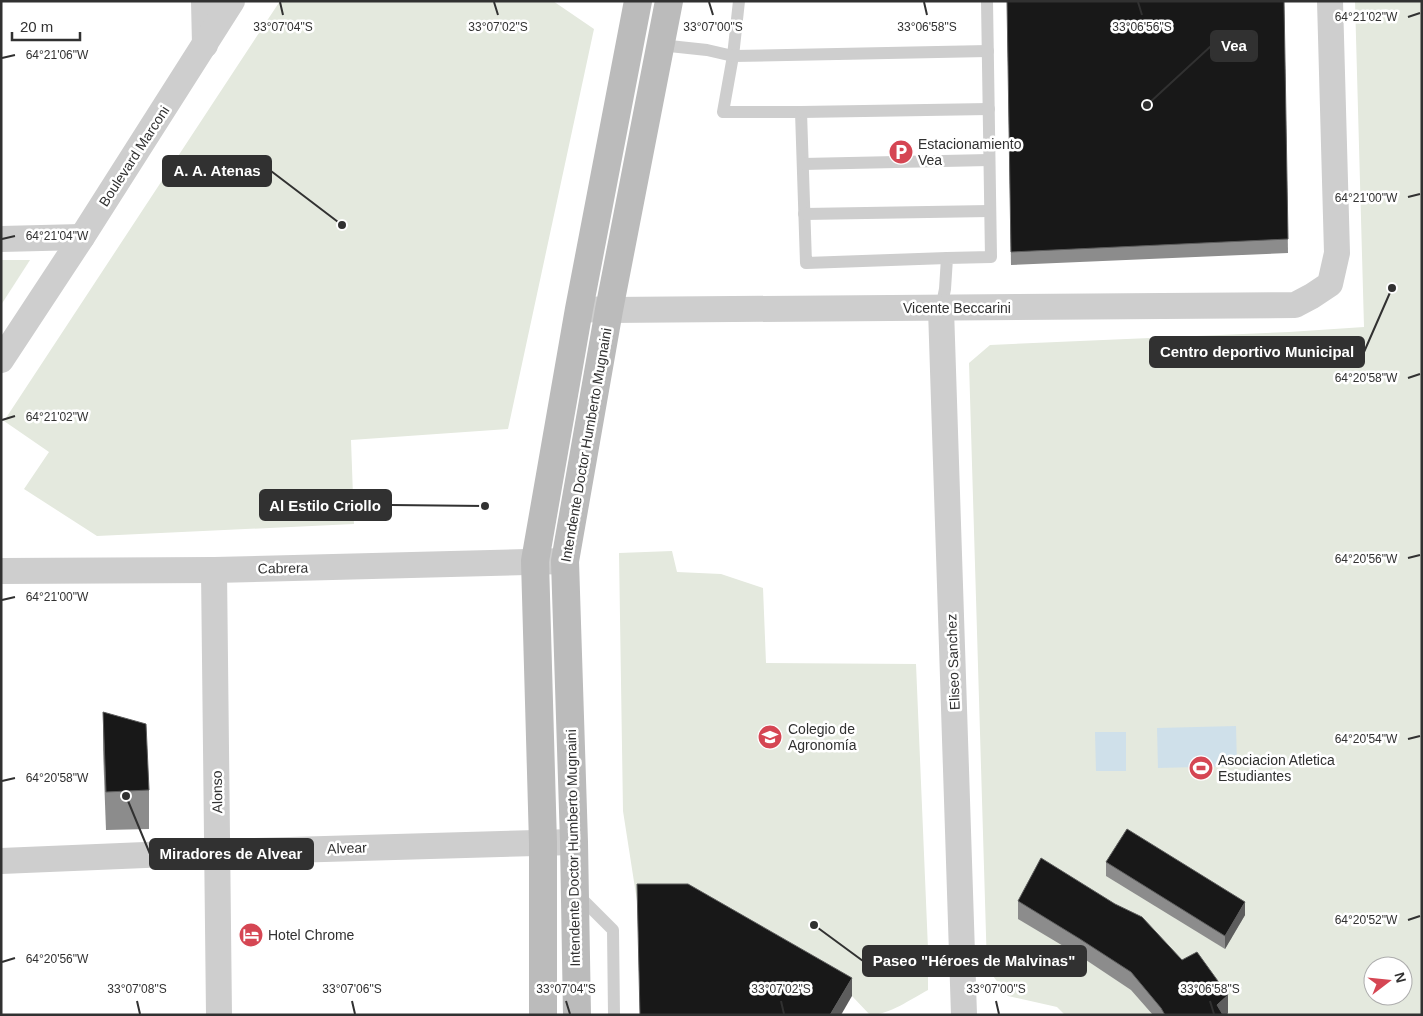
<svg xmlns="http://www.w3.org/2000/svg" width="1423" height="1016" viewBox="0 0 1423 1016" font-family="Arial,sans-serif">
<rect width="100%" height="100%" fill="#fff"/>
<!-- green -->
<g fill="#e4e9de" fill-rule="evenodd">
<path d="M280 1H553L594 29 508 429 351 440 354 524 97 536 24 489 49 452 4 421Z"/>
<path d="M1355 1H1422V1015H1065L1057 1007 1008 996 987 968 969 363 990 345 1289 332 1364 327ZM1373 966H1403V996H1373Z"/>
<path d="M1 260H30L1 305Z"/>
<path d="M672 551 677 572 721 574 763 588 766 663 916 664 928 949V990C911 999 889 1015 870 1015L852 996 637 901 623 811 619 553Z"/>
</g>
<!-- water -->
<g fill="#cfe0ea">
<path d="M1236 726 1237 766 1158 768 1157 728Z"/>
<path d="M1095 732H1126V771H1096Z"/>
</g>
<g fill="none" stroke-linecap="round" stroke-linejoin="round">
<!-- lane -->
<g stroke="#cecece" stroke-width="12">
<path d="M739 1 733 56 723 112H801L806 263 947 258"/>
<path d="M660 45 707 50 733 56 988 51"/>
<path d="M801 112 989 109"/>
<path d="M803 164 989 160"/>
<path d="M804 214 990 211"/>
<path d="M941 309 945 289 947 258 991 257 987 1"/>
<path d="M577 894 613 930 614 1015"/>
</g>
<!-- street -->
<g stroke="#cecece" stroke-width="26">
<path d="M204 1 205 45"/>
<path d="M1 239 82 237"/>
<path d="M579 309 609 310 1295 305 1312 296 1330 284 1337 253 1330 1"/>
<path d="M941 309 964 1015"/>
<path d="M1 360 82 237 232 1"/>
<path d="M214 570 219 1015"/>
<path d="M1 571 214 570 565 561"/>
<path d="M1 861 217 852 574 842"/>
</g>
<!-- secondary -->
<g stroke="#bbb" stroke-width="28">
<path d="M543 1015V843L535 561 579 309 638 1"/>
<path d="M577 1015 574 842 565 561 609 310 669 1"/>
</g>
</g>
<!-- wall -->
<g fill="#8c8c8c">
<path d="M1007 1H1284L1288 253 1011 265Z"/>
<path d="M103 712 149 790V829L106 830 103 750Z"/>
<path d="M1106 862 1245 915 1225 949 1106 876Z"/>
<path d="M1018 901 1228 1013 1226 1015H1153L1131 990 1080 956 1018 919Z"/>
</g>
<!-- shaded-wall -->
<g fill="#5d5d5d">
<path d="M1245 902V915L1225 949V936Z"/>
<path d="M852 978V996L841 1015H830Z"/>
<path d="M1228 995V1013L1226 1015H1217V1005Z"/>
</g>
<!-- building -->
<g fill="#181818" stroke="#5d5d5d">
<path d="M1007 1H1284L1288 239 1011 252Z"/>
<path d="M103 712 146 724 149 790 106 792Z"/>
<path d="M1127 829 1245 902 1225 936 1106 862Z"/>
<path d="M1041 858 1115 904 1142 917 1182 960 1197 952 1228 995 1217 1005 1223 1015H1165L1161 1008 1131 972 1080 939 1018 901Z"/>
<path d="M637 884H688L852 978 830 1015H640Z"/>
</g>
<!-- ticks -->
<path fill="none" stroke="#313131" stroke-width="2" d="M280 2 283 15M494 2 498 15M709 2 713 15M924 2 927 15M1138 2 1142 15M1408 17 1420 13M2 58 15 55M1408 197 1420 194M2 239 15 236M1408 378 1420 374M2 420 15 416M1408 558 1420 555M2 600 15 597M1408 739 1420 736M2 781 15 778M1408 920 1420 916M2 962 15 958M137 1001 140 1014M352 1001 355 1014M566 1001 570 1014M781 1001 784 1014M996 1001 999 1014M1210 1001 1214 1014"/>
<!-- icons -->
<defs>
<symbol id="parking-disc" viewBox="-11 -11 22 22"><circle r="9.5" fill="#d54653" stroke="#fff"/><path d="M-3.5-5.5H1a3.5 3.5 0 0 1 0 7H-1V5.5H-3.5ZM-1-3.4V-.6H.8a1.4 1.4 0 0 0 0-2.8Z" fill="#fff"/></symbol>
<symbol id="school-disc" viewBox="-11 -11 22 22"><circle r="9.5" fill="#d54653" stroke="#fff"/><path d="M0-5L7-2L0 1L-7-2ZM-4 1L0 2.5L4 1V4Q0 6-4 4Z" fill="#fff"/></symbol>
<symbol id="stadium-disc" viewBox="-11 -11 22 22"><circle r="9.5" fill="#d54653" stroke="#fff"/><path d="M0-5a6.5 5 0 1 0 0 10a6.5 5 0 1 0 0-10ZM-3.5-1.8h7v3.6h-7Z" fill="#fff"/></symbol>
<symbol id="hotel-disc" viewBox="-11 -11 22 22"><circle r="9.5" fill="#d54653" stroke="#fff"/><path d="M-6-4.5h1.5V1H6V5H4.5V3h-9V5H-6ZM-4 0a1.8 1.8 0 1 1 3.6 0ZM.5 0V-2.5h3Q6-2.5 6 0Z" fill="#fff"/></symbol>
</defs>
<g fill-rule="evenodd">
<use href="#parking-disc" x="887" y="138" width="28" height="28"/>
<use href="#school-disc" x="756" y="723" width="28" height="28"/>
<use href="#stadium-disc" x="1187" y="754" width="28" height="28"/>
<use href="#hotel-disc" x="237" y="921" width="28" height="28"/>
</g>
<g text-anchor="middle" stroke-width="5" stroke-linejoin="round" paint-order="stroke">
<!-- poi labels -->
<g font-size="14" fill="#313131" stroke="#fff" text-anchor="start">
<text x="918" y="149">Estacionamiento<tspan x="918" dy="16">Vea</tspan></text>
<text x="788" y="734">Colegio de<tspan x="788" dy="16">Agronomía</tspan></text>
<text x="1218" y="765">Asociacion Atletica<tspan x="1218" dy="16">Estudiantes</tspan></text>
<text x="268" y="940">Hotel Chrome</text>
</g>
<!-- street labels -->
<g font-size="14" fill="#313131" stroke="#fff">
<text transform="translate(134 156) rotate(-57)" y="5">Boulevard Marconi</text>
<text x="957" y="313">Vicente Beccarini</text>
<text transform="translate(586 445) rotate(-80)" y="5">Intendente Doctor Humberto Mugnaini</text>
<text transform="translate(283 568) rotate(-1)" y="5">Cabrera</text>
<text transform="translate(953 662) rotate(-92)" y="5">Eliseo Sanchez</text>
<text transform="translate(217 792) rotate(-91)" y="5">Alonso</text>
<text transform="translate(347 848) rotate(-2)" y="5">Alvear</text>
<text transform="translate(573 848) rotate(-91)" y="5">Intendente Doctor Humberto Mugnaini</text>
</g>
</g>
<g font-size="12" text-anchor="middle" fill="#313131" stroke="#fff" stroke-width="5" stroke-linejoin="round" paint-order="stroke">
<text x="1366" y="21">64°21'02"W</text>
<text x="283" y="31">33°07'04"S</text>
<text x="498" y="31">33°07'02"S</text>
<text x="713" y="31">33°07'00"S</text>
<text x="927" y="31">33°06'58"S</text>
<text x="1142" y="31">33°06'56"S</text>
<text x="57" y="59">64°21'06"W</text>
<text x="1366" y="202">64°21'00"W</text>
<text x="57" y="240">64°21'04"W</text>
<text x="1366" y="382">64°20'58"W</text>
<text x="57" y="421">64°21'02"W</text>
<text x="1366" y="563">64°20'56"W</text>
<text x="57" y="601">64°21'00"W</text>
<text x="1366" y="743">64°20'54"W</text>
<text x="57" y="782">64°20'58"W</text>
<text x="1366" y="924">64°20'52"W</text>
<text x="57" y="963">64°20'56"W</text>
<text x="137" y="993">33°07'08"S</text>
<text x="352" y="993">33°07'06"S</text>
<text x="566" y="993">33°07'04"S</text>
<text x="781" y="993">33°07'02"S</text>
<text x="996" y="993">33°07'00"S</text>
<text x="1210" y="993">33°06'58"S</text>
</g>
<!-- callouts -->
<path fill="none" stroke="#313131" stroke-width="2" d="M1147 105L1211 46M342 225L271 171M1392 288L1364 352M485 506L391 505M126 796L150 854M814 925L863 961"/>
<g fill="#313131" stroke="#fff" stroke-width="2">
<circle cx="1147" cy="105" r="5"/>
<circle cx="342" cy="225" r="5"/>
<circle cx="1392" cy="288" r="5"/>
<circle cx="485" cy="506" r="5"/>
<circle cx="126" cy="796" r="5"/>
<circle cx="814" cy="925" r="5"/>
</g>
<g fill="#313131" stroke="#313131" stroke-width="2">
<rect x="1211" y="31" width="46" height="30" rx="5"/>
<rect x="163" y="156" width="108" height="30" rx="5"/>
<rect x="1150" y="337" width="214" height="30" rx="5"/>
<rect x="260" y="490" width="131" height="30" rx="5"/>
<rect x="150" y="839" width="163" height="30" rx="5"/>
<rect x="863" y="946" width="223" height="30" rx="5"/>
</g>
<g font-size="15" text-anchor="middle" font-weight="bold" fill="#fff">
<text x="1234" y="51">Vea</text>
<text x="217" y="176">A. A. Atenas</text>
<text x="1257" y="357">Centro deportivo Municipal</text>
<text x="325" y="511">Al Estilo Criollo</text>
<text x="231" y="859">Miradores de Alvear</text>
<text x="974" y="966">Paseo "Héroes de Malvinas"</text>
</g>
<!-- border -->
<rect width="1423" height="1016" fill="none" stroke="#313131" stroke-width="5"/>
<!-- north arrow -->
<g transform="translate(1388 981) rotate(74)"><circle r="24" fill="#ffffff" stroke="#adadad"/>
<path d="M0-4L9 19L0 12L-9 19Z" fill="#d54653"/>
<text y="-8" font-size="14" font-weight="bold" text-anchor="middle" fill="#313131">N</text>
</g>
<!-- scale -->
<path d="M12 32v8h68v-8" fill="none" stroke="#313131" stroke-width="2.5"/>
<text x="20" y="32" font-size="15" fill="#313131" stroke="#ffffff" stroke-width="4" paint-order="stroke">20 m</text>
</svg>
